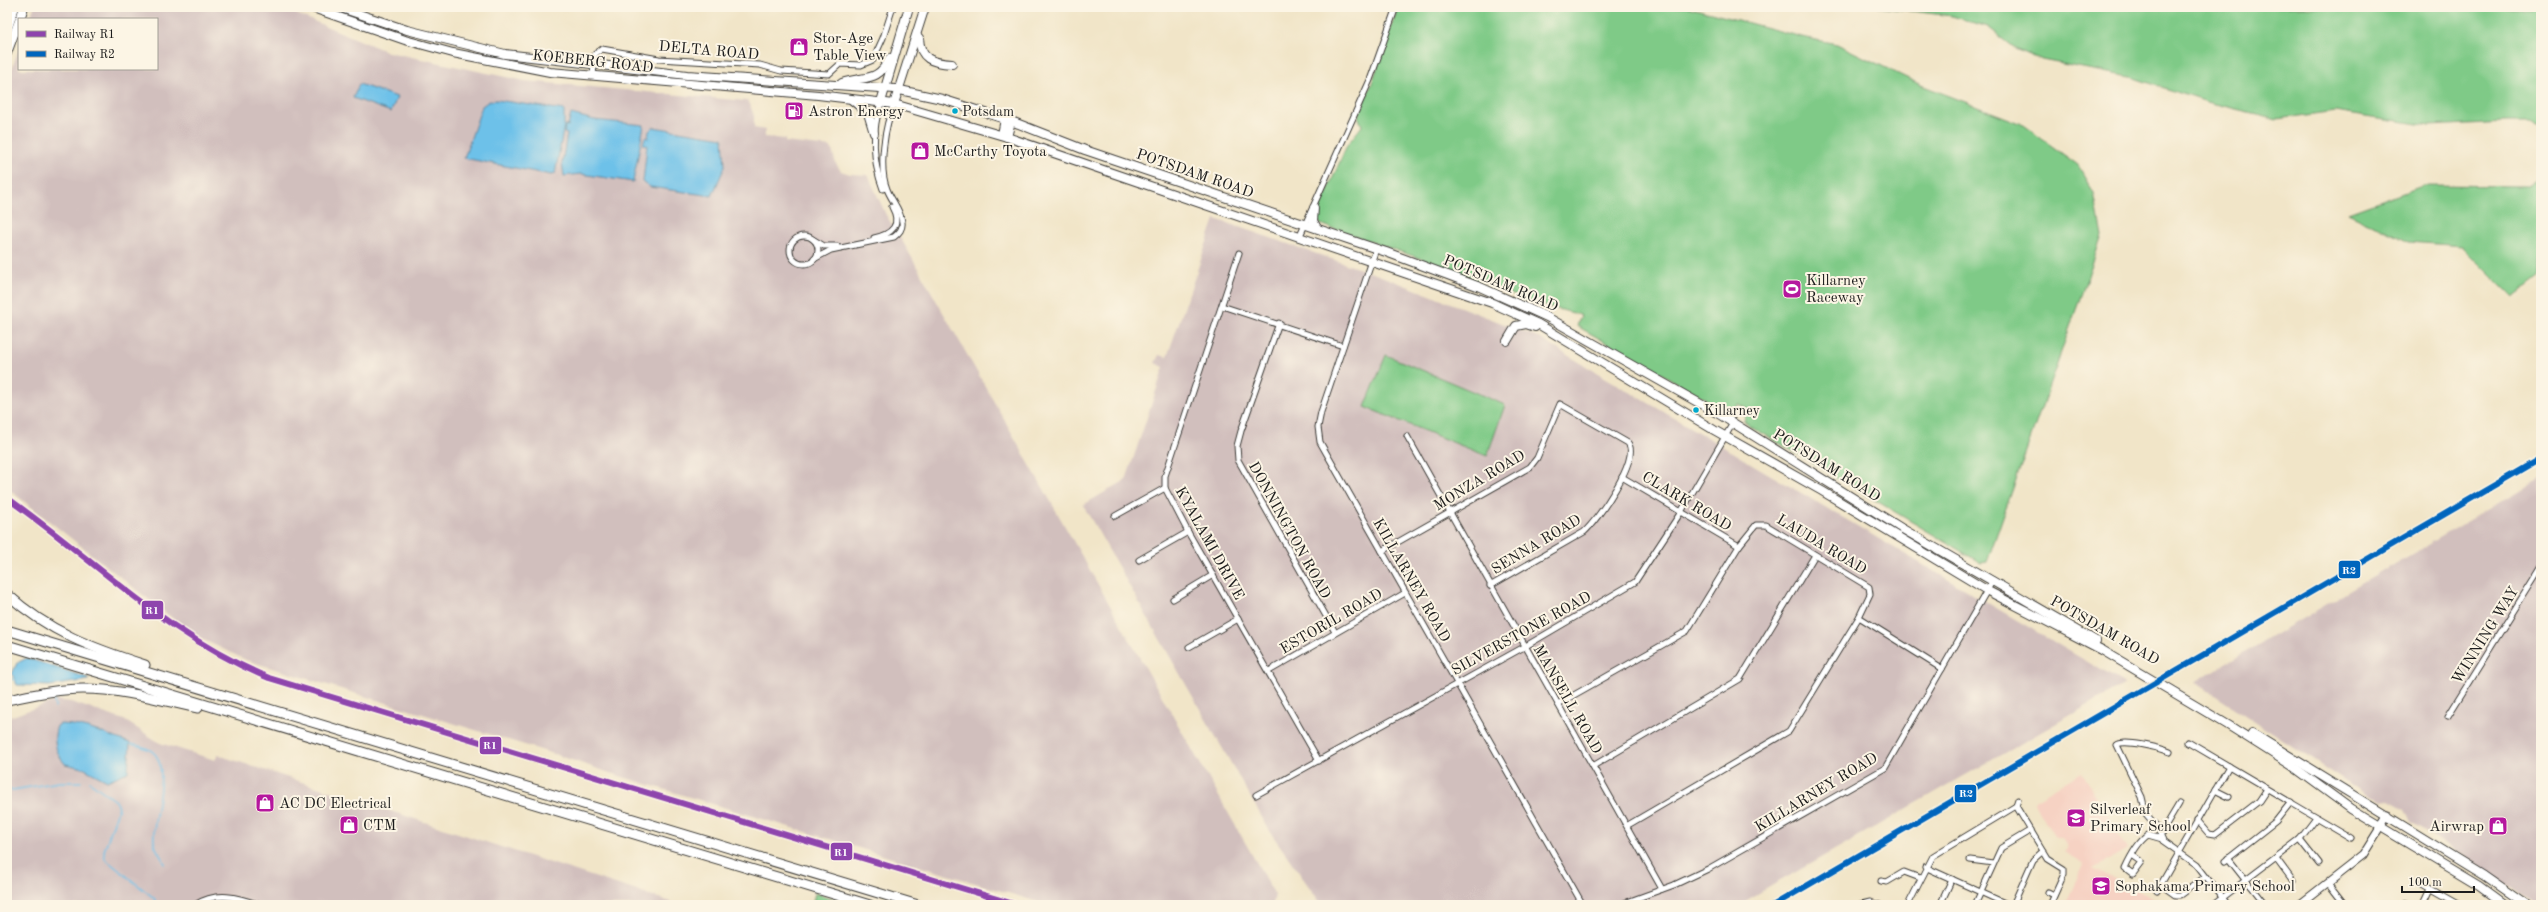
<svg xmlns="http://www.w3.org/2000/svg" width="2548" height="912" viewBox="0 0 2548 912" font-family="'Old Standard TT',serif">
<rect width="100%" height="100%" fill="#fcf5e5"/>
<filter id="ink" filterUnits="userSpaceOnUse"><feTurbulence type="fractalNoise" baseFrequency=".025" numOctaves="2"/><feDisplacementMap in="SourceGraphic" scale="8" xChannelSelector="R" yChannelSelector="G"/><feConvolveMatrix kernelMatrix="1 2 1 2 8 2 1 2 1" color-interpolation-filters="sRGB"/></filter>
<filter id="wash" filterUnits="userSpaceOnUse"><feTurbulence type="fractalNoise" baseFrequency=".012" numOctaves="4" result="noise"/><feDisplacementMap in="SourceGraphic" scale="16" xChannelSelector="R" yChannelSelector="G"/><feGaussianBlur stdDeviation="0.9" result="paint"/><feColorMatrix in="noise" values="0 0 0 0 0 0 0 0 0 0 0 0 0 0 0 0 0 1.4 0 .05"/><feComposite in="paint" operator="in"/></filter>
<g filter="url(#wash)">
<rect width="100%" height="100%" fill="#f1e5c8"/>
<!-- built -->
<path fill="#f6d2c3" d="M2082 772 2127 849 2093 869 2167 905H2065L2084 864 2064 852 2067 847 2062 838H2055L2033 801Z"/>
<!-- industrial -->
<g fill="#d1bfbd">
<path d="M34 7H280L388 52 525 81 746 101 749 102 754 116V128L765 130V137L785 139V142L831 147 836 164 841 171 850 174 868 175 886 215 904 244 1275 895 1272 905H1048L613 774 554 754 246 660 204 640 175 620 7 488V82L19 49V69H157V19H30Z"/>
<path d="M1215 219 1381 276 1535 336 2125 684 1738 905H1322L1271 833 1083 505 1126 480 1164 367 1155 363 1159 355 1167 357Z"/>
<path d="M2541 478V905H2534L2514 889 2411 822 2405 809 2389 800 2380 801 2367 796 2195 682Z"/>
<path d="M57 700 71 702 124 720 160 743 215 760 218 755 680 905H7V718Z"/>
</g>
<!-- green -->
<g fill="#7fca87" stroke="#4e7352">
<path d="M1398 7H1688L1806 38 1837 44 1921 85 2020 123 2078 165 2094 193 2102 236 1987 562 1981 563 1757 430 1744 421 1747 409 1738 404 1735 410 1729 412 1577 326 1581 315 1527 301 1465 274 1320 224 1316 217 1347 145 1362 126 1358 116 1372 83Z"/>
<path d="M1878 7H2541V125L2532 122H2505L2430 126 2335 111 2277 119 2207 102 2134 78 2042 60 2015 48 1988 27 1952 16Z"/>
<path d="M2541 177V277L2514 298 2462 246 2409 242 2348 213 2425 185 2528 186Z"/>
<path d="M1386 355 1505 405 1487 456 1365 407Z"/>
<path d="M815 893 854 905H812Z"/>
</g>
<!-- water -->
<g fill="#6dc1e9" stroke="#446e82">
<path d="M359 84 397 97 391 112 353 98Z"/>
<path d="M497 100 564 110V126L555 174 551 175 464 158 482 106 489 101Z"/>
<path d="M571 114 594 120 644 125 633 182 581 174 564 176 562 163 567 134 564 133 565 125 568 126Z"/>
<path d="M653 127 723 138 725 166 712 196 650 187 643 182 647 145 643 144 645 137 648 138 649 131Z"/>
<path d="M27 658 88 678V680L50 686 17 685 12 674 17 663Z"/>
<path d="M60 724C85 724 106 735 130 743L128 772 107 781 83 768 65 764C56 753 52 740 57 726Z"/>
</g>
<g fill="none" stroke-linecap="round" stroke-linejoin="round">
<!-- stream -->
<g stroke="#6dc1e9" stroke-width="1.5">
<path d="M7 680 14 679"/>
<path d="M53 696 55 707"/>
<path d="M130 744C138 746 149 747 155 754 170 771 151 821 154 842 155 849 162 857 165 864"/>
<path d="M90 782 116 801 119 807 104 851 105 859 154 898 157 905"/>
<path d="M7 791 59 782H81"/>
</g>
</g>
</g>
<g filter="url(#ink)">
<g fill="none" stroke-linecap="round" stroke-linejoin="round">
<defs>
<g id="street">
<path d="M593 76 595 54 602 49 659 59 760 65 781 71 829 74 840 64 861 65 873 60 883 38 893 7"/>
<path d="M881 102C872 130 872 160 883 189"/>
<circle cx="804" cy="250" r="14"/>
<path d="M874 238C892 234 902 225 892 207"/>
<path d="M1299 238 1370 80 1396 7"/>
<path d="M814 240 824 246H837"/>
<path d="M1376 249 1321 412 1318 427 1320 442 1583 905"/>
<path d="M1239 253 1165 476V488L1188 532 1319 761"/>
<path d="M814 259 831 250 894 237C899 233 903 229 902 222 901 210 891 200 887 189 878 167 885 125 894 104"/>
<path d="M1222 306 1343 346"/>
<path d="M1279 323 1241 431 1237 446 1238 460 1335 632"/>
<path d="M1407 436 1662 889"/>
<path d="M1622 477 1739 546"/>
<path d="M1115 516 1165 488"/>
<path d="M1382 551 1530 467 1537 458 1560 404 1628 443C1641 458 1597 521 1584 532L1490 586"/>
<path d="M1139 560 1188 532"/>
<path d="M1173 599 1213 575"/>
<path d="M1859 617 1942 669"/>
<path d="M1189 647 1238 619"/>
<path d="M1269 671 1405 593"/>
<path d="M1558 704 1687 631 1739 546 1756 525H1766L1869 587 1870 594 1859 617 1789 731 1628 825"/>
<path d="M2448 716 2541 567"/>
<path d="M2188 742 2351 838"/>
<path d="M2170 752C2161 748 2123 739 2117 745L2142 797 2146 814 2158 828 2163 841 2197 865 2228 905"/>
<path d="M1593 766 1740 679 1815 555"/>
<path d="M2215 790 2229 797"/>
<path d="M1256 795 1524 647 1635 582 1681 512 1733 423"/>
<path d="M2016 806 2048 859 2064 869V874L2050 905"/>
<path d="M2016 806 2018 800"/>
<path d="M2197 820 2209 834 2215 835 2259 801 2267 789"/>
<path d="M2161 834 2179 804"/>
<path d="M2300 839 2319 863"/>
<path d="M2132 855 2142 862 2133 874 2125 868C2130 857 2138 842 2148 835L2162 839"/>
<path d="M2228 858 2265 905"/>
<path d="M2276 858 2293 881"/>
<path d="M1970 860 1993 863"/>
<path d="M2225 861 2276 821 2291 802"/>
<path d="M1925 867 2009 905"/>
<path d="M1881 881 1887 882 1904 872 1920 878"/>
<path d="M2328 883 2345 905"/>
<path d="M2423 883 2462 905"/>
<path d="M2161 885 2175 895H2180L2205 877"/>
<path d="M2157 891 2229 766"/>
<path d="M2048 892 2054 895"/>
<path d="M195 905C217 891 237 897 260 905"/>
<path d="M1619 905 1674 885 1708 869 1885 768 1993 580"/>
<path d="M1857 905 1870 902 1880 905"/>
<path d="M1908 905 1933 856 2016 806"/>
<path d="M1940 905 1952 879"/>
<path d="M1975 905 2001 848 2031 830"/>
<path d="M2013 905 2033 860 2043 851"/>
<path d="M2213 905 2300 839 2316 818"/>
<path d="M2401 905 2407 903 2414 905"/>
<path d="M2423 905 2431 888"/>
</g>
<path id="secondary" d="M2299 905 2363 855 2388 815"/>
<g id="primary">
<path d="M310 7 405 40 453 53 550 72 818 95 894 104 1007 137 1492 303 1538 324 1714 430 1822 491 1988 591 2102 650 2228 725 2291 765 2351 809 2479 886 2505 905"/>
<path d="M338 7 407 30 505 54 687 75 895 89 942 99 1011 121 1085 150 1386 252 1480 287 1547 317 1722 416 1901 528 2096 641"/>
<path d="M20 19 24 7"/>
<path d="M7 30 15 7"/>
<path d="M919 38C920 59 932 63 952 64"/>
<path d="M7 53 19 21"/>
<path d="M842 83C864 75 877 84 890 58"/>
<path d="M852 100 868 113 874 133"/>
<path d="M881 102 909 7"/>
<path d="M894 104 925 7"/>
<path d="M1002 135 1005 119"/>
<path d="M1007 137 1011 121"/>
<path d="M1314 208 1313 221 1317 228"/>
<path d="M1507 341 1516 326 1526 324 1535 327"/>
<path d="M2252 733 2483 875 2526 905"/>
</g>
<g id="highway">
<path d="M7 594C49 632 92 648 145 665"/>
<path d="M7 630 918 905"/>
<path d="M7 645 870 905"/>
<path d="M7 700C32 695 57 689 83 689 122 689 160 700 198 708"/>
</g>
</defs>
<!-- street casing -->
<use href="#street" stroke="#3c3a36" stroke-width="7"/>
<!-- secondary casing -->
<use href="#secondary" stroke="#3c3a36" stroke-width="9"/>
<!-- primary casing -->
<use href="#primary" stroke="#3c3a36" stroke-width="10"/>
<!-- highway casing -->
<use href="#highway" stroke="#3c3a36" stroke-width="11"/>
<!-- street -->
<use href="#street" stroke="#fff" stroke-width="5"/>
<!-- secondary -->
<use href="#secondary" stroke="#fff" stroke-width="7"/>
<!-- primary -->
<use href="#primary" stroke="#fff" stroke-width="8"/>
<!-- highway -->
<use href="#highway" stroke="#fff" stroke-width="9"/>
<defs>
<path id="rail-1" d="M7 498C95 560 167 636 269 678L1017 905"/>
<path id="rail-2" d="M1774 905 2541 458"/>
</defs>
<!-- rail-1 casing -->
<use href="#rail-1" stroke="#fcf5e5" stroke-width="9"/>
<!-- rail-2 casing -->
<use href="#rail-2" stroke="#fcf5e5" stroke-width="9"/>
<!-- rail-1 -->
<use href="#rail-1" stroke="#8e44ad" stroke-width="6"/>
<!-- rail-2 -->
<use href="#rail-2" stroke="#0065bd" stroke-width="6"/>
</g>
</g>
<!-- icons -->
<defs>
<symbol id="shop-square" viewBox="-11 -11 22 22"><rect x="-9" y="-9" width="18" height="18" rx="4" fill="#b5179e" stroke="#fcf5e5"/><path d="M-5-2.5h2.3a2.7 3.5 0 0 1 5.4 0H5L5.5 6h-11ZM-1.5-2.5h3a1.5 2.3 0 0 0-3 0Z" fill="#fff"/></symbol>
<symbol id="fuel-square" viewBox="-11 -11 22 22"><rect x="-9" y="-9" width="18" height="18" rx="4" fill="#b5179e" stroke="#fcf5e5"/><path d="M-5.5-6h7V0h2V4h1.3V-2.5L3-4.5l.8-.8L6-3V5H2.5V1h-1V6h-7ZM-4.2-4.7v3.2H.2V-4.7Z" fill="#fff"/></symbol>
<symbol id="stadium-square" viewBox="-11 -11 22 22"><rect x="-9" y="-9" width="18" height="18" rx="4" fill="#b5179e" stroke="#fcf5e5"/><path d="M0-5a6.5 5 0 1 0 0 10a6.5 5 0 1 0 0-10ZM-3.5-1.8h7v3.6h-7Z" fill="#fff"/></symbol>
<symbol id="school-square" viewBox="-11 -11 22 22"><rect x="-9" y="-9" width="18" height="18" rx="4" fill="#b5179e" stroke="#fcf5e5"/><path d="M0-5L7-2L0 1L-7-2ZM-4 1L0 2.5L4 1V4Q0 6-4 4Z" fill="#fff"/></symbol>
</defs>
<g fill-rule="evenodd">
<use href="#shop-square" x="788" y="36" width="22" height="22"/>
<use href="#fuel-square" x="783" y="100" width="22" height="22"/>
<use href="#shop-square" x="909" y="140" width="22" height="22"/>
<use href="#stadium-square" x="1781" y="278" width="22" height="22"/>
<use href="#shop-square" x="254" y="792" width="22" height="22"/>
<use href="#school-square" x="2065" y="807" width="22" height="22"/>
<use href="#shop-square" x="338" y="814" width="22" height="22"/>
<use href="#shop-square" x="2487" y="815" width="22" height="22"/>
<use href="#school-square" x="2090" y="875" width="22" height="22"/>
</g>
<!-- markers -->
<g fill="#00a9ce" stroke="#fcf5e5" stroke-width="1.5">
<circle cx="955" cy="111" r="3.5"/>
<circle cx="1696" cy="410" r="3.5"/>
</g>
<g text-anchor="middle" stroke-width="4" stroke-linejoin="round" paint-order="stroke">
<!-- bus labels -->
<g font-size="14" fill="#1c1c1c" stroke="#fcf5e5" text-anchor="start">
<text x="962" y="116">Potsdam</text>
<text x="1704" y="415">Killarney</text>
</g>
<!-- poi labels -->
<g font-size="15" fill="#1c1c1c" stroke="#fcf5e5" text-anchor="start">
<text x="813" y="43">Stor-Age<tspan x="813" dy="17">Table View</tspan></text>
<text x="808" y="116">Astron Energy</text>
<text x="934" y="156">McCarthy Toyota</text>
<text x="1806" y="285">Killarney<tspan x="1806" dy="17">Raceway</tspan></text>
<text x="279" y="808">AC DC Electrical</text>
<text x="2090" y="814">Silverleaf<tspan x="2090" dy="17">Primary School</tspan></text>
<text x="363" y="830">CTM</text>
<text x="2484" y="831" text-anchor="end">Airwrap</text>
<text x="2115" y="891">Sophakama Primary School</text>
</g>
<!-- street labels -->
<g font-size="15" fill="#1c1c1c" stroke="#fcf5e5">
<text transform="translate(709 50) rotate(5)" y="5">DELTA ROAD</text>
<text transform="translate(593 61) rotate(6)" y="5">KOEBERG ROAD</text>
<text transform="translate(1195 173) rotate(19)" y="5">POTSDAM ROAD</text>
<text transform="translate(1501 283) rotate(23)" y="5">POTSDAM ROAD</text>
<text transform="translate(1827 465) rotate(32)" y="5">POTSDAM ROAD</text>
<text transform="translate(1479 480) rotate(-31)" y="5">MONZA ROAD</text>
<text transform="translate(1687 501) rotate(31)" y="5">CLARK ROAD</text>
<text transform="translate(1290 530) rotate(61)" y="5">DONNINGTON ROAD</text>
<text transform="translate(1210 543) rotate(61)" y="5">KYALAMI DRIVE</text>
<text transform="translate(1536 544) rotate(-31)" y="5">SENNA ROAD</text>
<text transform="translate(1822 544) rotate(31)" y="5">LAUDA ROAD</text>
<text transform="translate(1412 580) rotate(60)" y="5">KILLARNEY ROAD</text>
<text transform="translate(1331 621) rotate(-30)" y="5">ESTORIL ROAD</text>
<text transform="translate(2105 630) rotate(30)" y="5">POTSDAM ROAD</text>
<text transform="translate(1521 633) rotate(-29)" y="5">SILVERSTONE ROAD</text>
<text transform="translate(2485 635) rotate(-58)" y="5">WINNING WAY</text>
<text transform="translate(1568 699) rotate(60)" y="5">MANSELL ROAD</text>
<text transform="translate(1816 792) rotate(-31)" y="5">KILLARNEY ROAD</text>
</g>
</g>
<g stroke="#fcf5e5" stroke-width="1.5">
<rect x="2338" y="560" width="23" height="19" rx="4" fill="#0065bd"/>
<rect x="141" y="600" width="23" height="20" rx="4" fill="#8e44ad"/>
<rect x="479" y="736" width="23" height="19" rx="4" fill="#8e44ad"/>
<rect x="1954" y="784" width="23" height="19" rx="4" fill="#0065bd"/>
<rect x="830" y="842" width="23" height="19" rx="4" fill="#8e44ad"/>
</g>
<g font-size="11" text-anchor="middle" font-weight="bold" fill="#fff">
<text x="2349" y="574">R2</text>
<text x="152" y="614">R1</text>
<text x="490" y="749">R1</text>
<text x="1966" y="797">R2</text>
<text x="841" y="856">R1</text>
</g>
<!-- margin -->
<rect width="2548" height="912" fill="none" stroke="#fcf5e5" stroke-width="24"/>
<!-- legend -->
<rect x="18" y="18" width="140" height="52" fill="#fcf5e5" stroke="#a29e95"/>
<rect x="26" y="31" width="20" height="6" fill="#8e44ad" stroke="#a29e95"/>
<text x="54" y="38" font-size="12" fill="#1c1c1c">Railway R1</text>
<rect x="26" y="51" width="20" height="6" fill="#0065bd" stroke="#a29e95"/>
<text x="54" y="58" font-size="12" fill="#1c1c1c">Railway R2</text>
<!-- scale -->
<path d="M2402 886v6h72v-6" fill="none" stroke="#1c1c1c" stroke-width="2"/>
<text x="2408" y="886" font-size="12" fill="#1c1c1c" stroke="#fcf5e5" stroke-width="3" paint-order="stroke">100 m</text>
</svg>
